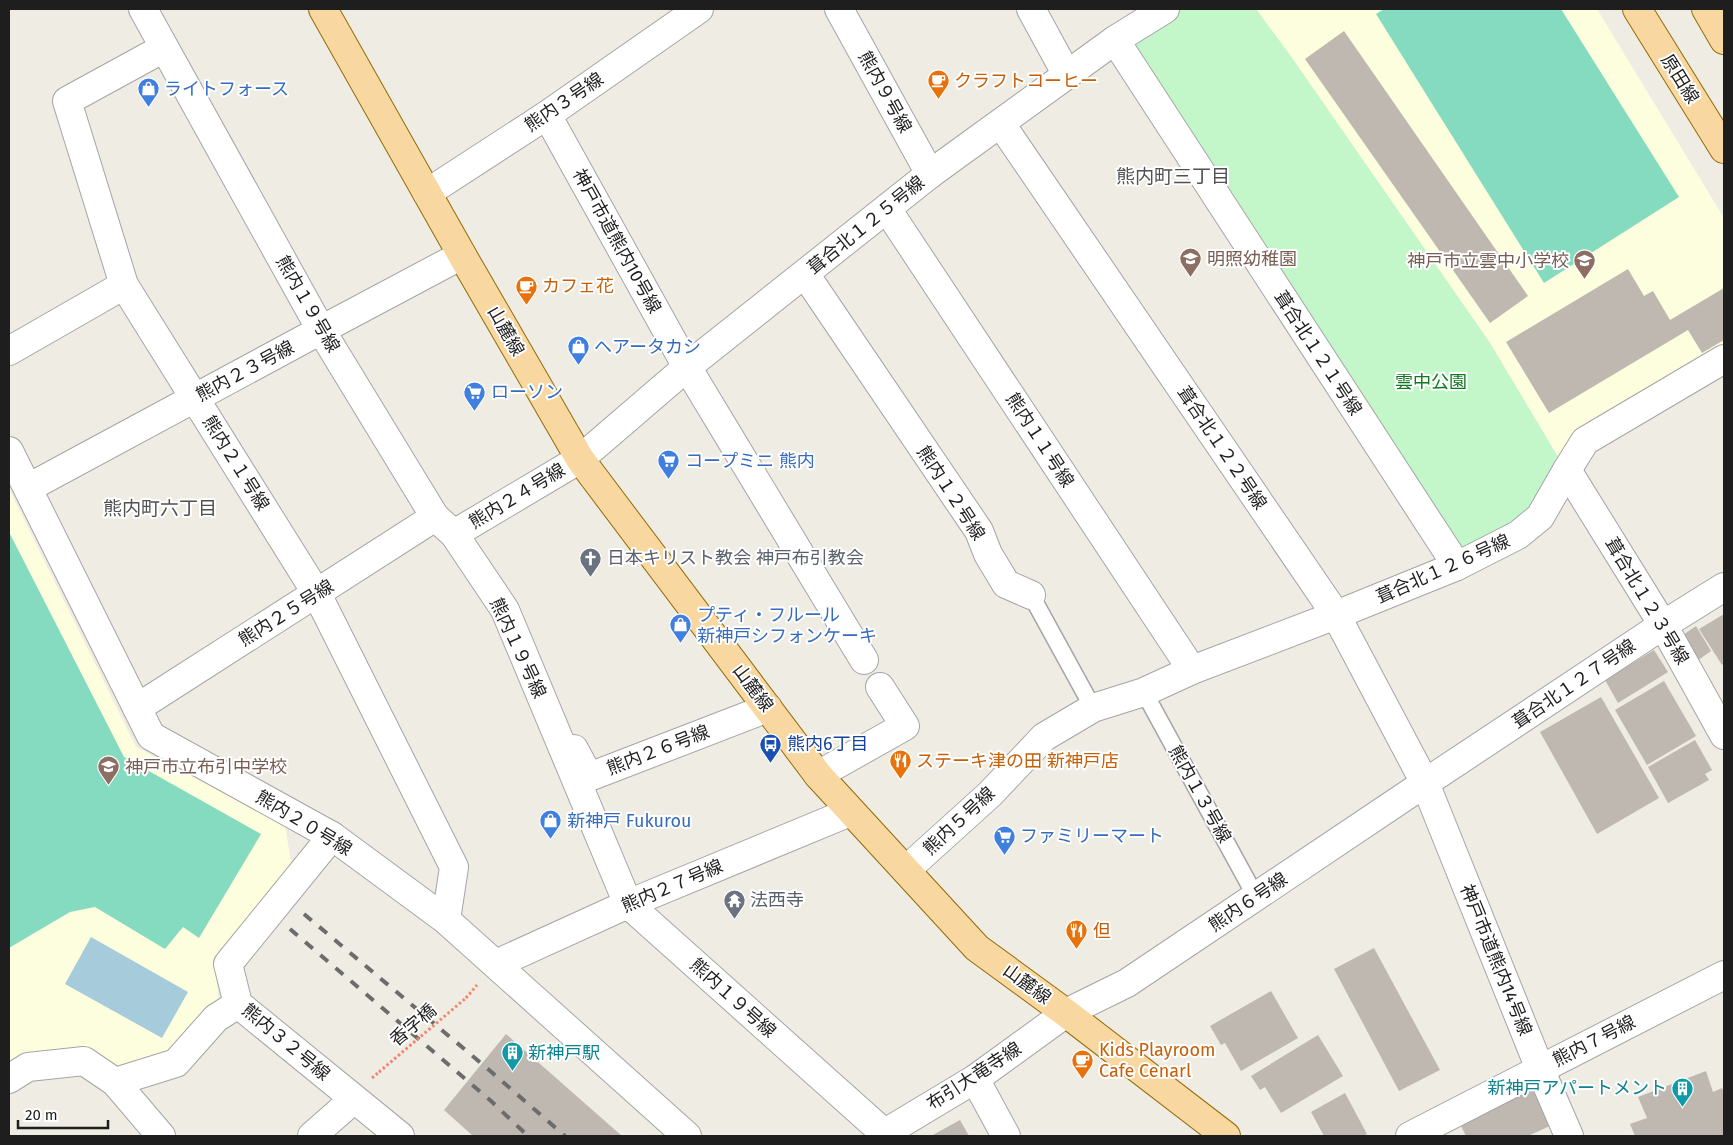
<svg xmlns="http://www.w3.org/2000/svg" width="1733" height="1145" viewBox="0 0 1733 1145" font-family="'Fira Sans','Noto Sans JP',sans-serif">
<rect width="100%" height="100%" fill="#efece4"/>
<!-- education -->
<g fill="#fcfede">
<path d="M1256 9H1597L1724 218V348L1561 462 1490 343 1290 55Z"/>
<path d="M9 489 136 747 285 826 292 867 215 961 219 1004 172 1056 121 1074 9 1069Z"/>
</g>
<!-- park -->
<path fill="#c3f7ca" d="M1182 9H1256L1290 55 1490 343 1561 462 1536 507 1513 527 1460 554 1127 44Z"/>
<!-- pitch -->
<g fill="#85dbbf">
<path d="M1384 9H1561L1679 197 1544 283 1376 14Z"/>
<path d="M9 532 124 757 261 834 199 938 183 927 165 949 95 907 70 912 9 948Z"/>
</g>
<!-- water -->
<path fill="#a6ccdb" d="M91 937 188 992 162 1038 65 984Z"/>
<!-- building -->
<g fill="#bfb8b1">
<path d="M1344 31 1528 296 1490 323 1305 59Z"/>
<path d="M1628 269 1644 296 1653 291 1670 320 1724 288V340L1702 353 1688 330 1549 413 1506 342Z"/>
<path d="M1724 614V663L1722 665 1699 629Z"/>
<path d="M1696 626 1711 651 1697 661 1680 637Z"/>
<path d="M1654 650 1668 672 1618 703 1605 680Z"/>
<path d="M1664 681 1696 736 1647 765 1615 710Z"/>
<path d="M1601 697 1659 798 1597 834 1540 732Z"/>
<path d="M1695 740 1712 770 1705 774 1709 780 1668 803 1648 767Z"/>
<path d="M1374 948 1440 1070 1399 1091 1334 969Z"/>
<path d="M1271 991 1298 1038 1241 1071 1225 1043 1221 1045 1210 1026Z"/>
<path d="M506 1034 622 1136H473L444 1110Z"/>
<path d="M1318 1035 1343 1076 1281 1113 1265 1087 1260 1090 1251 1076Z"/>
<path d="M1706 1071 1713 1092 1722 1088 1724 1093V1136H1635L1630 1124 1647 1118 1638 1097Z"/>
<path d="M1534 1088 1552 1125 1528 1136H1466L1460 1124Z"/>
<path d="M1345 1093 1367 1134 1362 1136H1324L1311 1112Z"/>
<path d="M960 1120 969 1136H931Z"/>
</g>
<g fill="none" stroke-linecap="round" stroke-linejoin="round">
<defs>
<g id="service">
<path d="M1031 595 1093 708"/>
<path d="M1144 692 1256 897"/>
</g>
<g id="minor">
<path d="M143 9 321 330 435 517 454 534 505 610 628 904 884 1133"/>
<path d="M839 9 930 174"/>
<path d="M1031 9 1067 75"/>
<path d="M1115 40 1457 566"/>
<path d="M164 48 67 101 124 285 317 594 454 867 446 920"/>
<path d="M547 115 687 367 864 660"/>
<path d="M1001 124 1336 615 1425 783 1540 1069 1569 1136"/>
<path d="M427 193 547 115 699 9"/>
<path d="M887 209 1192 670"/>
<path d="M805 274 979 531 988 554 1006 584 1031 595"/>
<path d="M9 351 124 285"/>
<path d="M9 451 151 736 332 836 446 920 687 1136"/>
<path d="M1567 470 1663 625 1724 735"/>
<path d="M28 488 321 330 462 255"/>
<path d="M454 534 580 459 687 367 930 174 1115 40 1165 9"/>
<path d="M137 708 435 517"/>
<path d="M574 749 589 777 768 708"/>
<path d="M818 775 905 726 880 687"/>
<path d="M332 836 228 964 238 1004 400 1136"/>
<path d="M906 870 990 794 1044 737 1093 708 1144 692 1192 670 1336 615 1457 566 1518 535 1540 517 1567 470 1585 441 1724 359"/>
<path d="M496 964 628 904 850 812"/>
<path d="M9 1079 28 1067 84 1061 115 1082 176 1063 216 1018 238 1004"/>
<path d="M975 1079 1006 1136"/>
<path d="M115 1082 161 1136"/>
<path d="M312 1136 354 1099"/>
<path d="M880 1136 975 1079 1066 1013 1127 983 1425 783 1663 625 1724 587"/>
<path d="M1410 1136 1724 975"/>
</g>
<g id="primary">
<path d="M323 9 462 255 580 459 818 775 977 948 1066 1013 1226 1136"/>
<path d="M1637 9 1724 149"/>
<path d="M1706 9 1724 40"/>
</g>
</defs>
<!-- service casing -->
<use href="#service" stroke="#a5a5a5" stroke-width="19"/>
<!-- minor casing -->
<use href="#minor" stroke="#a5a5a5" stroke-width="30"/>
<!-- primary casing -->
<use href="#primary" stroke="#926c06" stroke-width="30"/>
<!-- path -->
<g stroke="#f48670" stroke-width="3" stroke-dasharray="2.5 2.5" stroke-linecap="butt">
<path d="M466 998 477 985"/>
<path d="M372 1078 379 1072"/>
</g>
<!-- service -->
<use href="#service" stroke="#fff" stroke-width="16"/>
<!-- minor -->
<use href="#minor" stroke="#fff" stroke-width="28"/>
<!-- primary -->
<use href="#primary" stroke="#f8d8a0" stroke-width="28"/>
<!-- rail -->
<g stroke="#6c6c6c" stroke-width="4" stroke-dasharray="10 10" stroke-linecap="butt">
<path d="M304 914 488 1069 565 1136"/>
<path d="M290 929 491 1101 528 1136"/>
</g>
<!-- path-bridge -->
<path stroke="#f48670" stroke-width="3" stroke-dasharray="2.5 2.5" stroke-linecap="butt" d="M379 1072 466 998"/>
</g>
<!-- icons -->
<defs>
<symbol id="cafe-pin" viewBox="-11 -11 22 30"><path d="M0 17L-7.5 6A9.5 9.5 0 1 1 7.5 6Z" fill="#e8710a" stroke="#fff"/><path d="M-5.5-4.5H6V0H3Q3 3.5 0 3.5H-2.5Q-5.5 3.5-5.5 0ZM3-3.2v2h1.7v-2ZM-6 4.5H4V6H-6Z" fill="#fff"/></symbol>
<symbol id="shop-pin" viewBox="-11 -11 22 30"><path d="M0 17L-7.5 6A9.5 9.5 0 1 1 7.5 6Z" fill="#3f7fe0" stroke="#fff"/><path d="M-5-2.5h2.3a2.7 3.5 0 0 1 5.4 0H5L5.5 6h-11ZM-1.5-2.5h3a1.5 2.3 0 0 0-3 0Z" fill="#fff"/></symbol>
<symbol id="school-pin" viewBox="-11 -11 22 30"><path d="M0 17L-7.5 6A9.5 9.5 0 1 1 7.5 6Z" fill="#8d6e63" stroke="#fff"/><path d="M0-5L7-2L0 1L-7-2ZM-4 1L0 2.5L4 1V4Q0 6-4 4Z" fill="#fff"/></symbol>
<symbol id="supermarket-pin" viewBox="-11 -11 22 30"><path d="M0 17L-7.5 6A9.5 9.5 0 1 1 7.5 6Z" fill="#3f7fe0" stroke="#fff"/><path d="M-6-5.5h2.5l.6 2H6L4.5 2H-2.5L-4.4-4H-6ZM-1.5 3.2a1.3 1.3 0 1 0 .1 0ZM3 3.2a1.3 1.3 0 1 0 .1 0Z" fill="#fff"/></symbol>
<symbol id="church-pin" viewBox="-11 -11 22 30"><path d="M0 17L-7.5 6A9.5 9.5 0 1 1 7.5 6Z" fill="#6b7280" stroke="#fff"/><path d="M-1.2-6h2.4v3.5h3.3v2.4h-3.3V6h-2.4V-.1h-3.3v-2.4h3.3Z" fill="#fff"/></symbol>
<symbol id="bus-pin" viewBox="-11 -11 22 30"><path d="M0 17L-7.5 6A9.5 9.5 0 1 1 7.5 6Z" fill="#1a4fb4" stroke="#fff"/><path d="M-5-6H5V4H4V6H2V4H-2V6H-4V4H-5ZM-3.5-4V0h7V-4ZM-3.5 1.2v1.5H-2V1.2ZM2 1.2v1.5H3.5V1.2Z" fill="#fff"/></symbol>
<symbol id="restaurant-pin" viewBox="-11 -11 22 30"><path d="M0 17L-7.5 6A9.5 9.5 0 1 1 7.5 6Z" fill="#e8710a" stroke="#fff"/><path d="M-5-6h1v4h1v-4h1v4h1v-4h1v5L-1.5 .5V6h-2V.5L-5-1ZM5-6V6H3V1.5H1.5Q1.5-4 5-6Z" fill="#fff"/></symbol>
<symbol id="temple-pin" viewBox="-11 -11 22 30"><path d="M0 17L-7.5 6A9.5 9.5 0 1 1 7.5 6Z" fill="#6b7280" stroke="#fff"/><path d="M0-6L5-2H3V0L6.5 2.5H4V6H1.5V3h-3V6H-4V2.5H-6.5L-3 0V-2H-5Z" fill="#fff"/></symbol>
<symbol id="building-pin" viewBox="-11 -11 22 30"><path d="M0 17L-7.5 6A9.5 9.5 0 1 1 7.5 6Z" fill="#0f9aa8" stroke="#fff"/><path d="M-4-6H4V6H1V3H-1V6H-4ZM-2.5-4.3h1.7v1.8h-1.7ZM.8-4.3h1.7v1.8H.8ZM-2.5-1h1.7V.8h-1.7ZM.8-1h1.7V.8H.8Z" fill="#fff"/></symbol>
</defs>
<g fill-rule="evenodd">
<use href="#cafe-pin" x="926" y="68" width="25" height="34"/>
<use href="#shop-pin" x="136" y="76" width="25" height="34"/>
<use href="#school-pin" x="1178" y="246" width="25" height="34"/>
<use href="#school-pin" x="1572" y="248" width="25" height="34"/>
<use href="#cafe-pin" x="514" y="274" width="25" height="34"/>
<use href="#shop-pin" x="566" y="334" width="25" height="34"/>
<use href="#supermarket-pin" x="462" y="380" width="25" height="34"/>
<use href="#supermarket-pin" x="656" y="448" width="25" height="34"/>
<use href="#church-pin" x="578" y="546" width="25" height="34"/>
<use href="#shop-pin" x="668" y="612" width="25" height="34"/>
<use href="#bus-pin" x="758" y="732" width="25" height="34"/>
<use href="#restaurant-pin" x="888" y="748" width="25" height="34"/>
<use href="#school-pin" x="96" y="754" width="25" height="34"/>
<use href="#shop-pin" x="538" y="808" width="25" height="34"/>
<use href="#supermarket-pin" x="992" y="824" width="25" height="34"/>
<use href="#temple-pin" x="722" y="888" width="25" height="34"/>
<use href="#restaurant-pin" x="1064" y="918" width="25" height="34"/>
<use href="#building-pin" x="500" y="1040" width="25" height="34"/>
<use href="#cafe-pin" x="1070" y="1048" width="25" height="34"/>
<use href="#building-pin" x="1670" y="1076" width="25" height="34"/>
</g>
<g text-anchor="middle" stroke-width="4" stroke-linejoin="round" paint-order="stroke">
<!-- street labels -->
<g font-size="18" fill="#1e1e1e" stroke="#fff">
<text transform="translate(1680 79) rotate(58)" y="6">原田線</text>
<text transform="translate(885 92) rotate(61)" y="6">熊内９号線</text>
<text transform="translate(564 102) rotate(-34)" y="6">熊内３号線</text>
<text transform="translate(866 225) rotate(-39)" y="6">葺合北１２５号線</text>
<text transform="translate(617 241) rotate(61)" y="6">神戸市道熊内10号線</text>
<text transform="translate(308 304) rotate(60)" y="6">熊内１９号線</text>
<text transform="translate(506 331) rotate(60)" y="6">山麓線</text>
<text transform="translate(1318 353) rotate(57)" y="6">葺合北１２１号線</text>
<text transform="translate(245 371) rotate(-28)" y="6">熊内２３号線</text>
<text transform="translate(1040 440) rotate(57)" y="6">熊内１１号線</text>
<text transform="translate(1222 448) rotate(56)" y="6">葺合北１２２号線</text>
<text transform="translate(236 463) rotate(58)" y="6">熊内２１号線</text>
<text transform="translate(951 493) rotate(57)" y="6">熊内１２号線</text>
<text transform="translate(517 496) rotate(-31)" y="6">熊内２４号線</text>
<text transform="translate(1443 569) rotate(-24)" y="6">葺合北１２６号線</text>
<text transform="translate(1647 601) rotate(59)" y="6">葺合北１２３号線</text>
<text transform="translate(286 613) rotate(-32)" y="6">熊内２５号線</text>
<text transform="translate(518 648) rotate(65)" y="6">熊内１９号線</text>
<text transform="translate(1574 684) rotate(-34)" y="6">葺合北１２７号線</text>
<text transform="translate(753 688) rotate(53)" y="6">山麓線</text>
<text transform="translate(658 750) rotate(-21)" y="6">熊内２６号線</text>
<text transform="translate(1200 794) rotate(61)" y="6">熊内１３号線</text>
<text transform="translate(959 821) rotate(-43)" y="6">熊内５号線</text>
<text transform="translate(304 823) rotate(31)" y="6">熊内２０号線</text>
<text transform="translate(672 886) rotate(-23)" y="6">熊内２７号線</text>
<text transform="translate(1248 902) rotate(-34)" y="6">熊内６号線</text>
<text transform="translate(1496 960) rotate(68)" y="6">神戸市道熊内14号線</text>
<text transform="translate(1027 984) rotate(36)" y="6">山麓線</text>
<text transform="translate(733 998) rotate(42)" y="6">熊内１９号線</text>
<text transform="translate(413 1025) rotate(-40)" y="6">香字橋</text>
<text transform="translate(1594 1041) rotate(-27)" y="6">熊内７号線</text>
<text transform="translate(286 1042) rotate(40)" y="6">熊内３２号線</text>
<text transform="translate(974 1076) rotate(-33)" y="6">布引大竜寺線</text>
</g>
<!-- food labels -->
<g font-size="18" fill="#c56008" stroke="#fff" text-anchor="start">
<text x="954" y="87">クラフトコーヒー</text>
<text x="542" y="292">カフェ花</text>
<text x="916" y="767">ステーキ津の田 新神戸店</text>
<text x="1093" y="937">但</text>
<text x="1099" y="1056">Kids Playroom<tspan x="1099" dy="21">Cafe Cenarl</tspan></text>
</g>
<!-- shop labels -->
<g font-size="18" fill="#366cbe" stroke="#fff" text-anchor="start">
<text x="164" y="95">ライトフォース</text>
<text x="594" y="353">ヘアータカシ</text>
<text x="491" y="398">ローソン</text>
<text x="685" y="467">コープミニ 熊内</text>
<text x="697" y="621">プティ・フルール<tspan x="697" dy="21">新神戸シフォンケーキ</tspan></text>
<text x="567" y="827">新神戸 Fukurou</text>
<text x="1020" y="842">ファミリーマート</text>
</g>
<!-- education labels -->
<g font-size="18" fill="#785e54" stroke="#fff" text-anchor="start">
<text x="1207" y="265">明照幼稚園</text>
<text x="1569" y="267" text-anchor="end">神戸市立雲中小学校</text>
<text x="125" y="773">神戸市立布引中学校</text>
</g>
<!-- park labels -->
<g font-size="18" fill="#10781f" stroke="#fff">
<text x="1431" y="388">雲中公園</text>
</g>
<!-- worship labels -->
<g font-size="18" fill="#5b616d" stroke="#fff" text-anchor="start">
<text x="607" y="564">日本キリスト教会 神戸布引教会</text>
<text x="750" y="906">法西寺</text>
</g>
<!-- transit labels -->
<g font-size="18" fill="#164399" stroke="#fff" text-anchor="start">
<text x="787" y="750">熊内6丁目</text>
</g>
<!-- culture labels -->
<g font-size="18" fill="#0d838f" stroke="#fff" text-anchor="start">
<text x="528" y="1059">新神戸駅</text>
<text x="1667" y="1094" text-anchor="end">新神戸アパートメント</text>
</g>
<!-- neighbourhood labels -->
<g font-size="19" fill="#515151" stroke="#fff">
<text x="1173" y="183">熊内町三丁目</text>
<text x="160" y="515">熊内町六丁目</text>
</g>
</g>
<!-- border -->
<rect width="1733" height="1145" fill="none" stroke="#1e1e1e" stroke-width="20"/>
<!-- scale -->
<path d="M18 1120v8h90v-8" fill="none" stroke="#1e1e1e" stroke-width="2.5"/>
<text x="25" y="1120" font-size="15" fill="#1e1e1e" stroke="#ffffff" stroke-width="4" paint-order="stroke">20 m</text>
</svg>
